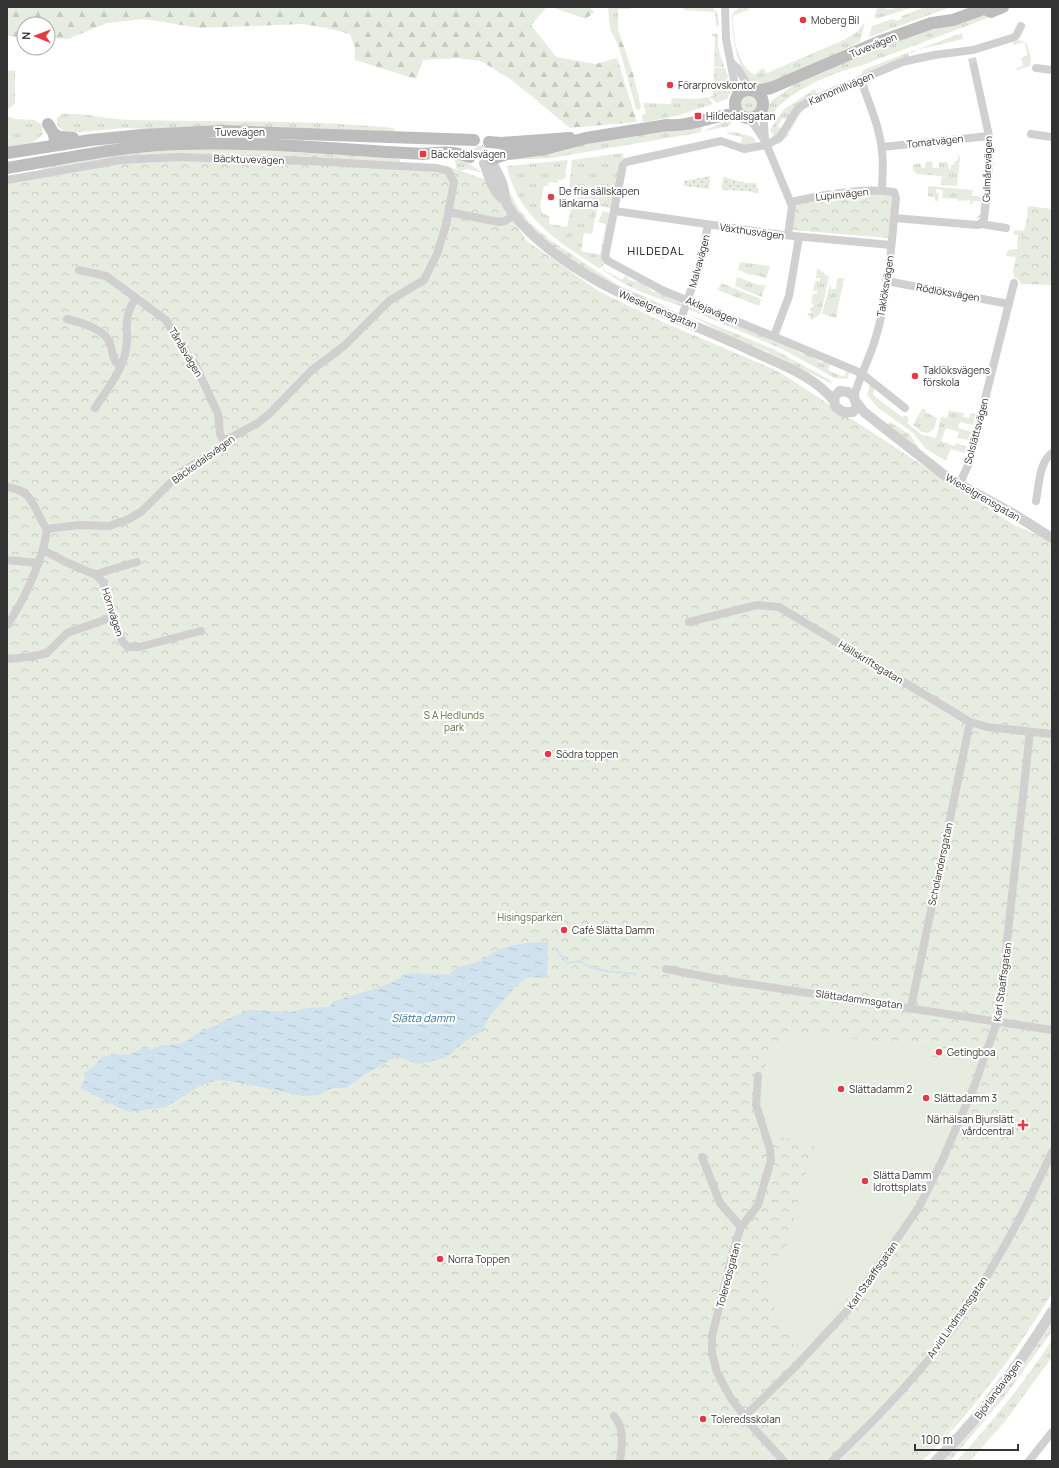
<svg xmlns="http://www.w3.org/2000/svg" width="1059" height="1468" viewBox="0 0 1059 1468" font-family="Manrope,sans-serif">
<defs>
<pattern id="grass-tufts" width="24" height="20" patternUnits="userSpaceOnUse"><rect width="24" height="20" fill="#e6ecdf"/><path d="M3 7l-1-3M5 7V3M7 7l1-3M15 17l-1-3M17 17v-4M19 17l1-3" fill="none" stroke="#c6cbc0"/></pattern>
<pattern id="forest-firs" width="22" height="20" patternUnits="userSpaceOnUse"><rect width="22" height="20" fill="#e6ecdf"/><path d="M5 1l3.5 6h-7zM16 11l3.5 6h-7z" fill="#c6cbc0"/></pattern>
<pattern id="park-crowns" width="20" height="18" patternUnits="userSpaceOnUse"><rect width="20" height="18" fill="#e6ecdf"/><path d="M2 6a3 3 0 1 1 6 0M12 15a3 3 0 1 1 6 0" fill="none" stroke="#c6cbc0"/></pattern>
<pattern id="garden-dots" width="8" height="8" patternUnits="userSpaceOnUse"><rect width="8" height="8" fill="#e6ecdf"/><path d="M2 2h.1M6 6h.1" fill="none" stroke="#c6cbc0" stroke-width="1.8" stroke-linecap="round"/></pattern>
<pattern id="water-ripples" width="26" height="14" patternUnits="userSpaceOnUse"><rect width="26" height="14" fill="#cfe2ee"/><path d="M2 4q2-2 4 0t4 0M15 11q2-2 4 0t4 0" fill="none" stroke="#b2c2cd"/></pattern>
</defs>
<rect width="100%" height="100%" fill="#fff"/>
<!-- grass -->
<g fill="url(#grass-tufts)">
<path d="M608 7H631L630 9H618V29H610Z"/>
<path d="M684 7H712L718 14 719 26 716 25 715 12 684 10Z"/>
<path d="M744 7H748L749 10 733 15C733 34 736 66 755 75L762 68 767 73 846 39 858 31 865 22 860 42 773 83 757 86C737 75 732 36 732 15L738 8Z"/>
<path d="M878 7H882L887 10 901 7H914L876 19 874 16Z"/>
<path d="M925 7H951L869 37 872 26 893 19 897 21 901 19 902 16Z"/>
<path d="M981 13 990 17 860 66C834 72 802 86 781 104 775 109 771 117 766 123L765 115 771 101 798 82 881 46Z"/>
<path d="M962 33 963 39 916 50Z"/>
<path d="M711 34H718V47L724 67H714L715 37Z"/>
<path d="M1017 40 1022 41 1027 44 1031 58 1030 66 1017 70 1016 68 1023 66 1021 58 1028 55 1024 42 1014 45 1013 42Z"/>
<path d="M915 50V52L908 53 909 56 863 74 862 73 863 70Z"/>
<path d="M714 68H725L732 88 728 98 717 103 709 97 713 96Z"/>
<path d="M15 70V104L8 109 7 71Z"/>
<path d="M634 77 641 107 639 110 636 109 628 80Z"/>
<path d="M857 85 859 86 806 108C794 118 792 136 778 145L777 144C790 134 790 124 798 114 808 101 842 91 857 85Z"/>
<path d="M815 89 818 96 805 99 798 106H795L790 113 788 120 783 118 778 126 783 130 775 138 770 130 783 110Z"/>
<circle cx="750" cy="104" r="9"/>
<path d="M708 97 713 104 676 116 645 122 642 121V117L646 113 643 103 671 104 672 98 696 99Z"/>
<path d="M62 114C84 112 109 120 132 120 216 122 301 120 385 127L396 129 394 131 148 129 123 128 72 133 65 132 57 126V118Z"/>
<path d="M7 116 14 119 34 120 42 125 43 134 34 142 7 149Z"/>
<path d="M728 120 732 122 729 126 704 131Z"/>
<path d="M702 126 701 132 697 133 551 158 510 160V158L612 138Z"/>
<path d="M735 132 753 137 757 144 740 146 742 137 725 133Z"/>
<path d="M483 145 488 148V154C483 157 477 156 473 151L475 147Z"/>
<path d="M184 149H237L388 157 400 159V163L42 171 41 168 126 154Z"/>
<path d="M623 153 624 160 611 208 572 201H577L579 192 569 191 572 160Z"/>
<path d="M958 154 960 159 957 186 941 185 942 176 917 174 913 170V165L920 163 922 168H925L926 162 932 161 933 168H939V162H947L949 169 951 168V165H954V162L958 160Z"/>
<path d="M455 159 465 161 483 173 468 169 460 171 456 168Z"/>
<path d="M568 160 566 170 565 171 566 176 563 180H558V183L549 182 548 186H544L540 206 542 213 550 217 549 224 567 227 572 204 595 210 597 209 592 234 584 233 581 251 600 255 606 224 598 222 603 211 610 213 605 263 600 269C560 243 517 217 507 166Z"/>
<path d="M500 173 518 208 530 223 550 240 618 285 668 307C627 299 532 242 512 205 507 195 504 184 500 173Z"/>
<path d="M928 186 973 190 972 196 983 197 980 218H975L980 215 981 201H973L972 204H970V200L958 201V199L942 198 943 190 936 189V193H939L938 201H935V197L928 196Z"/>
<path d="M1014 230 1025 231 1021 274 1015 279 1013 271 1016 257 1006 256 1008 250 1017 249 1018 235H1014Z"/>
<path d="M740 262 770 266 766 279C759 274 755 276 747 274 743 273 743 270 738 271Z"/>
<path d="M606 264 604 270 622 280 626 275C630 284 639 279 646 286 649 288 650 290 654 292L658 291 681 302V306C655 298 625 287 603 270Z"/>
<path d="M817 268 829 277 821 313 812 320 810 319 811 316 807 315 812 312 809 309 813 307 814 304 811 303 813 294H817V291H813L815 281H820V278H816Z"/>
<path d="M737 277 759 285H765L762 297 735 286Z"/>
<path d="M837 278H844L836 318 822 314 830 284 831 289H836Z"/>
<path d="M721 283 761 299 759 306 718 290Z"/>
<path d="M691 306 790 346 792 349 803 354 806 353 821 362 825 361 830 364 828 370 844 377 847 370 850 372 847 379 835 378 782 349 688 309Z"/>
<path d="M688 314 773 349 830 380 832 384 766 351 721 332Z"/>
<path d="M870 385 874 388 873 395 902 417 906 416 909 419 907 423 922 435 936 438 941 417 947 418 949 411 964 413 963 417 969 418 971 413 976 414 973 425 960 422 958 428 972 432 969 440 957 438 959 432 946 428 941 441 955 446 956 443 967 447 965 453 951 449 946 461 926 449 913 433 876 406 867 394Z"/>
<path d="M922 409H926L925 412 937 418 934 429 928 433 922 432 913 425Z"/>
<path d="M890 422 909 434 921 451 887 425Z"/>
<path d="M1052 1289V1293C1015 1354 973 1412 922 1461H919L945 1435 989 1382Z"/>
<path d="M1052 1301V1304C1017 1360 978 1415 930 1461H928C976 1413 1017 1359 1052 1301Z"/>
<path d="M1052 1322V1331L1006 1395 950 1461H943L1034 1349Z"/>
<path d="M1052 1340V1357L1006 1420 970 1461H957C991 1423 1024 1383 1052 1340Z"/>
</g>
<!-- forest -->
<g fill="url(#forest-firs)">
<path d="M7 7H547L531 25 556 57 596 64 617 58 637 122 570 128 512 80 481 61 457 58 423 60 416 79 355 60V48L350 34 327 28 303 24 200 28 144 19 107 23 68 39 48 38V24H24V37L7 36Z"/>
<path d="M552 7H589L594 12 586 19Z"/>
<path d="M610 29H618L634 77 628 80 619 47Z"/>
</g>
<!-- park -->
<g fill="url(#park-crowns)">
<path d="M282 153 447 166 486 180 527 241 600 292 667 324 778 371 1014 525 1052 541V1292L1005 1364 922 1461H7V176L146 154Z"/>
<path d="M889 193 892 197 889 238 792 230 795 205 799 203 860 194Z"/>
<path d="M1028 206 1052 209V285L1021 284 1014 272 1027 218Z"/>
</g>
<!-- garden -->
<g fill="url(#garden-dots)">
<path d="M710 176 709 189 684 186V181Z"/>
<path d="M723 177 745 183H756L759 194 748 191 722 190Z"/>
<path d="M657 246 668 248 664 260 654 255Z"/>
</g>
<!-- pitch -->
<path fill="#e6ecdf" d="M788 1031 928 1047 927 1056 976 1064C963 1097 951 1133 935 1165 902 1231 857 1292 806 1345L801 1340 795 1346 782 1324 766 1291 772 1259 780 1256 784 1253 815 1144 771 1135C761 1108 756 1090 767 1062 771 1052 781 1041 788 1031Z"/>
<!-- water -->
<path fill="url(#water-ripples)" d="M548 942 547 972 546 977 526 978 519 983 490 1016 481 1032 472 1036 445 1058 418 1064 396 1056 364 1075 346 1088H333L317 1095 302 1096 242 1083 219 1080 203 1084 166 1107 128 1112 80 1088 85 1079 84 1073 93 1067 102 1057 114 1054 128 1055 145 1048 151 1050C161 1042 173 1047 184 1042 196 1036 204 1027 218 1026L219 1023 249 1010 290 1012 308 1008 329 1007 335 1001 386 985 411 973 450 975C456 964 467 966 477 962 485 960 491 953 499 950 514 943 532 943 548 942Z"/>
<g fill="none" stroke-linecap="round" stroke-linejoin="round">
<!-- stream -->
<path stroke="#cfe2ee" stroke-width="2" d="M555 948 567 963 581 961C592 973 620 972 636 974"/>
<!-- minor-tunnel -->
<path stroke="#d6d6d6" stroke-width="8" stroke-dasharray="8 4" stroke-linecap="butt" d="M972 58 974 67"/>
<!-- minor -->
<g stroke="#d0d0d0" stroke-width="8">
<path d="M725 7 726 39 737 96"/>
<path d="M732 63 738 69 751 90"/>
<path d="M974 67 989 136C991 164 987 192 984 219L981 224"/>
<path d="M1036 68 1052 70"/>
<path d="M861 80C869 104 880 127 882 152 884 165 882 178 882 190"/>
<path d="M763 109 765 141 792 206 788 235"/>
<path d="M745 118 753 123 765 141"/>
<path d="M1031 134 1052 137"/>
<path d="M882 147 989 136"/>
<path d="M7 180 121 160 178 157 308 161 437 168 448 171 454 182 446 225 437 254 424 280 389 301 344 346 312 370 270 413 258 423 230 438 214 452 180 473 142 511 129 519 109 526 79 525 47 529C44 557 23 603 7 625"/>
<path d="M791 202C821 195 863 187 894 192L896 198C891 245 889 295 875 340 869 360 859 377 854 397"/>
<path d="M615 211 783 235 891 245"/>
<path d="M449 212 499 222 505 221 514 215"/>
<path d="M894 218 977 225 981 224 1006 228"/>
<path d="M79 270 106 276 166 320 176 338 195 364 218 414 220 434 224 442"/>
<path d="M886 281 1009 304"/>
<path d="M67 319C80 322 102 328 109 341 114 351 110 359 120 366"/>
<path d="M681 319 700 264 708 225"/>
<path d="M774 336 789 296 799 237"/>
<path d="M95 408C106 391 120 374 125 354 131 331 120 321 136 298"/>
<path d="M905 408 861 373 662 290 608 261 605 257 623 165 626 162 721 141 744 149 767 145 780 137 796 111 801 106 808 102 902 62 934 55 973 50 1012 38 1016 36 1021 26"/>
<path d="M959 485 969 463 1014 283"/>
<path d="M7 487C36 491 33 511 47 529"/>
<path d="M1036 501C1039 486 1039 462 1052 453"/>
<path d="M43 550 66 562 96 575 103 582 116 627 123 642 128 647H139L201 631"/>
<path d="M7 560 37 563"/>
<path d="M96 575 106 571 137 562"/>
<path d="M689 622 757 605 779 607 970 722 987 727 1052 734"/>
<path d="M7 659 29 657 47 653 67 633 113 617"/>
<path d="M666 969 723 980 1052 1030"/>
<path d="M911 1007 970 722"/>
<path d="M758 1076 756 1105 770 1149 771 1160 758 1205 741 1227 734 1248 712 1336V1353L717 1372 730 1397 757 1432 784 1461"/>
<path d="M702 1157 720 1203 741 1227"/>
<path d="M614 1416C625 1428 622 1446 620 1461"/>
<path d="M744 1417 794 1368 847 1311 919 1207 942 1161 975 1084 997 1022 1000 1004 1030 732"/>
<path d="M832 1461C868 1427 903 1391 934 1353 982 1292 1020 1222 1052 1152"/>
<path d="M1029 1461 1052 1432"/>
</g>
<!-- tertiary -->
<g stroke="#d0d0d0" stroke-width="10">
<path d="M490 160C496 169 502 179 504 190 505 193 504 197 505 199 508 208 516 218 522 224 581 288 678 316 754 352 782 365 814 376 834 401"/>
<path d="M484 163C489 175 492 193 505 200"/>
<path d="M840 391 848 392 854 397 857 407 853 412H843L835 406 834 397Z"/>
<path d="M857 403 864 412 948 478 1012 513 1052 538"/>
<path d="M936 1461C981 1417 1019 1365 1052 1312"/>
</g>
<!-- secondary -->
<g stroke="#bdbdbd" stroke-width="12">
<path d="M981 7 991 12 1003 7"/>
<circle cx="749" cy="104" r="14"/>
<path d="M756 91 771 88 878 42 932 23 953 20 983 9"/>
<path d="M48 124 54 134 55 141"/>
<path d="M54 134 60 137 73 138"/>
<path d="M489 142 501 143 570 138"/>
<path d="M7 153 91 140 142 135 221 131 474 140"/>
<path d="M492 159 507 154 545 149 586 138 667 125C692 127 714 114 739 114"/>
<path d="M7 168C63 159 121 146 178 144 259 141 341 150 423 154 440 152 454 151 470 157"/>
</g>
</g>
<!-- markers -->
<g fill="#e63946" stroke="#fff" stroke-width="1.5">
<circle cx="803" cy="20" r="4"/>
<circle cx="670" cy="85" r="4"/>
<rect x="694" y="112" width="8" height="8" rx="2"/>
<rect x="419" y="150" width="8" height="8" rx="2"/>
<circle cx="551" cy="197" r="4"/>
<circle cx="915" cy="376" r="4"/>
<circle cx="548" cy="754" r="4"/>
<circle cx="564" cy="930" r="4"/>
<circle cx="939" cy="1052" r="4"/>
<circle cx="841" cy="1089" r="4"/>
<circle cx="926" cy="1098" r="4"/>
<path d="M1021 1119h4v4h4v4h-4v4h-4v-4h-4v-4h4z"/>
<circle cx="865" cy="1181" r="4"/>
<circle cx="440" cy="1259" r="4"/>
<circle cx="703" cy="1419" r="4"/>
</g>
<g text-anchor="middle" stroke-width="4" stroke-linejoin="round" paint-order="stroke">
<!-- poi labels -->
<g font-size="10" fill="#333" stroke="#fff" text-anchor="start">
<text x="811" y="24">Moberg Bil</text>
<text x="678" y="89">Förarprovskontor</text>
<text x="706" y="120">Hildedalsgatan</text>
<text x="431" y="158">Bäckedalsvägen</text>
<text x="559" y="195">De fria sällskapen<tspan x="559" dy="12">länkarna</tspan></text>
<text x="923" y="374">Taklöksvägens<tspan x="923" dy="12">förskola</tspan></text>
<text x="556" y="758">Södra toppen</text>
<text x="572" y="934">Café Slätta Damm</text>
<text x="947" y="1056">Getingboa</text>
<text x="849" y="1093">Slättadamm 2</text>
<text x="934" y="1102">Slättadamm 3</text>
<text x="1014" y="1123" text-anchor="end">Närhälsan Bjurslätt<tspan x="1014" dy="12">vårdcentral</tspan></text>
<text x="873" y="1179">Slätta Damm<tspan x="873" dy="12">Idrottsplats</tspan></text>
<text x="448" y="1263">Norra Toppen</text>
<text x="711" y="1423">Toleredsskolan</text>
</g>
<!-- street labels -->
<g font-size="10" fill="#333" stroke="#fff">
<text transform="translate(873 45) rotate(-22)" y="4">Tuvevägen</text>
<text transform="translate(841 88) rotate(-23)" y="4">Kamomillvägen</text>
<text x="240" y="136">Tuvevägen</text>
<text transform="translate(935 141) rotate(-6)" y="4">Tomatvägen</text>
<text transform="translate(249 159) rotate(2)" y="4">Bäcktuvevägen</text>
<text transform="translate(987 169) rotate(-88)" y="4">Gulmårevägen</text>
<text transform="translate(842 194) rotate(-6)" y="4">Lupinvägen</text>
<text transform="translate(752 231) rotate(8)" y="4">Växthusvägen</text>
<text transform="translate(699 261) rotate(-75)" y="4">Malvavägen</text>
<text transform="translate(885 286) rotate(-81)" y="4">Taklöksvägen</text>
<text transform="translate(948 292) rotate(10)" y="4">Rödlöksvägen</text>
<text transform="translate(658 309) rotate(23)" y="4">Wieselgrensgatan</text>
<text transform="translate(712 310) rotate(23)" y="4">Aklejavägen</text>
<text transform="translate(186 352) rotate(59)" y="4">Tånåsvägen</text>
<text transform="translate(976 431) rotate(-75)" y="4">Solslättsvägen</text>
<text transform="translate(203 459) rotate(-36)" y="4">Bäckedalsvägen</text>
<text transform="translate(983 497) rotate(30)" y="4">Wieselgrensgatan</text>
<text transform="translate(113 612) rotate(72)" y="4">Hörnvägen</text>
<text transform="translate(871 662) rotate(31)" y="4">Hällskriftsgatan</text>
<text transform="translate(940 864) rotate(-78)" y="4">Scholandersgatan</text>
<text transform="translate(1002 982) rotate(-82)" y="4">Karl Staaffsgatan</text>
<text transform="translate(859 999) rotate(8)" y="4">Slättadammsgatan</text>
<text transform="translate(728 1275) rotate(-75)" y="4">Toleredsgatan</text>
<text transform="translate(872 1275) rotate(-55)" y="4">Karl Staaffsgatan</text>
<text transform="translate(957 1317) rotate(-55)" y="4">Arvid Lindmansgatan</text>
<text transform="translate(998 1389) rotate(-53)" y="4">Björlandavägen</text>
</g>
<!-- park labels -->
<g font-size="10" fill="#56703f" stroke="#fff">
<text x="454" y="719">S A Hedlunds<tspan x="454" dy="12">park</tspan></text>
<text x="530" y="921">Hisingsparken</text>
</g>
<!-- neighbourhood labels -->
<g font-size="11" letter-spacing="1" fill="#000" stroke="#fff">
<text x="656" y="255">HILDEDAL</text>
</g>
<!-- water labels -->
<g font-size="11" font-style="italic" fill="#3f7597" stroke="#fff">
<text x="423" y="1022">Slätta damm</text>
</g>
</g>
<!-- border -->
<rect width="1059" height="1468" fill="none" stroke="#333333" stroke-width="16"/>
<!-- north arrow -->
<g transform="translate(36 36) rotate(271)"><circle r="19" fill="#ffffff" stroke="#adadad"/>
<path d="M0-3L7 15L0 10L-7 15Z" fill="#e63946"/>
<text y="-6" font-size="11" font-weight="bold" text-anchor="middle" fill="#333333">N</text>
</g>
<!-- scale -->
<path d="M915 1444v6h103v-6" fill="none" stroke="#333333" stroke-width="2"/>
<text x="921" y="1444" font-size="12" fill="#333333" stroke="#ffffff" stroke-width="3" paint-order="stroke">100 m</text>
</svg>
